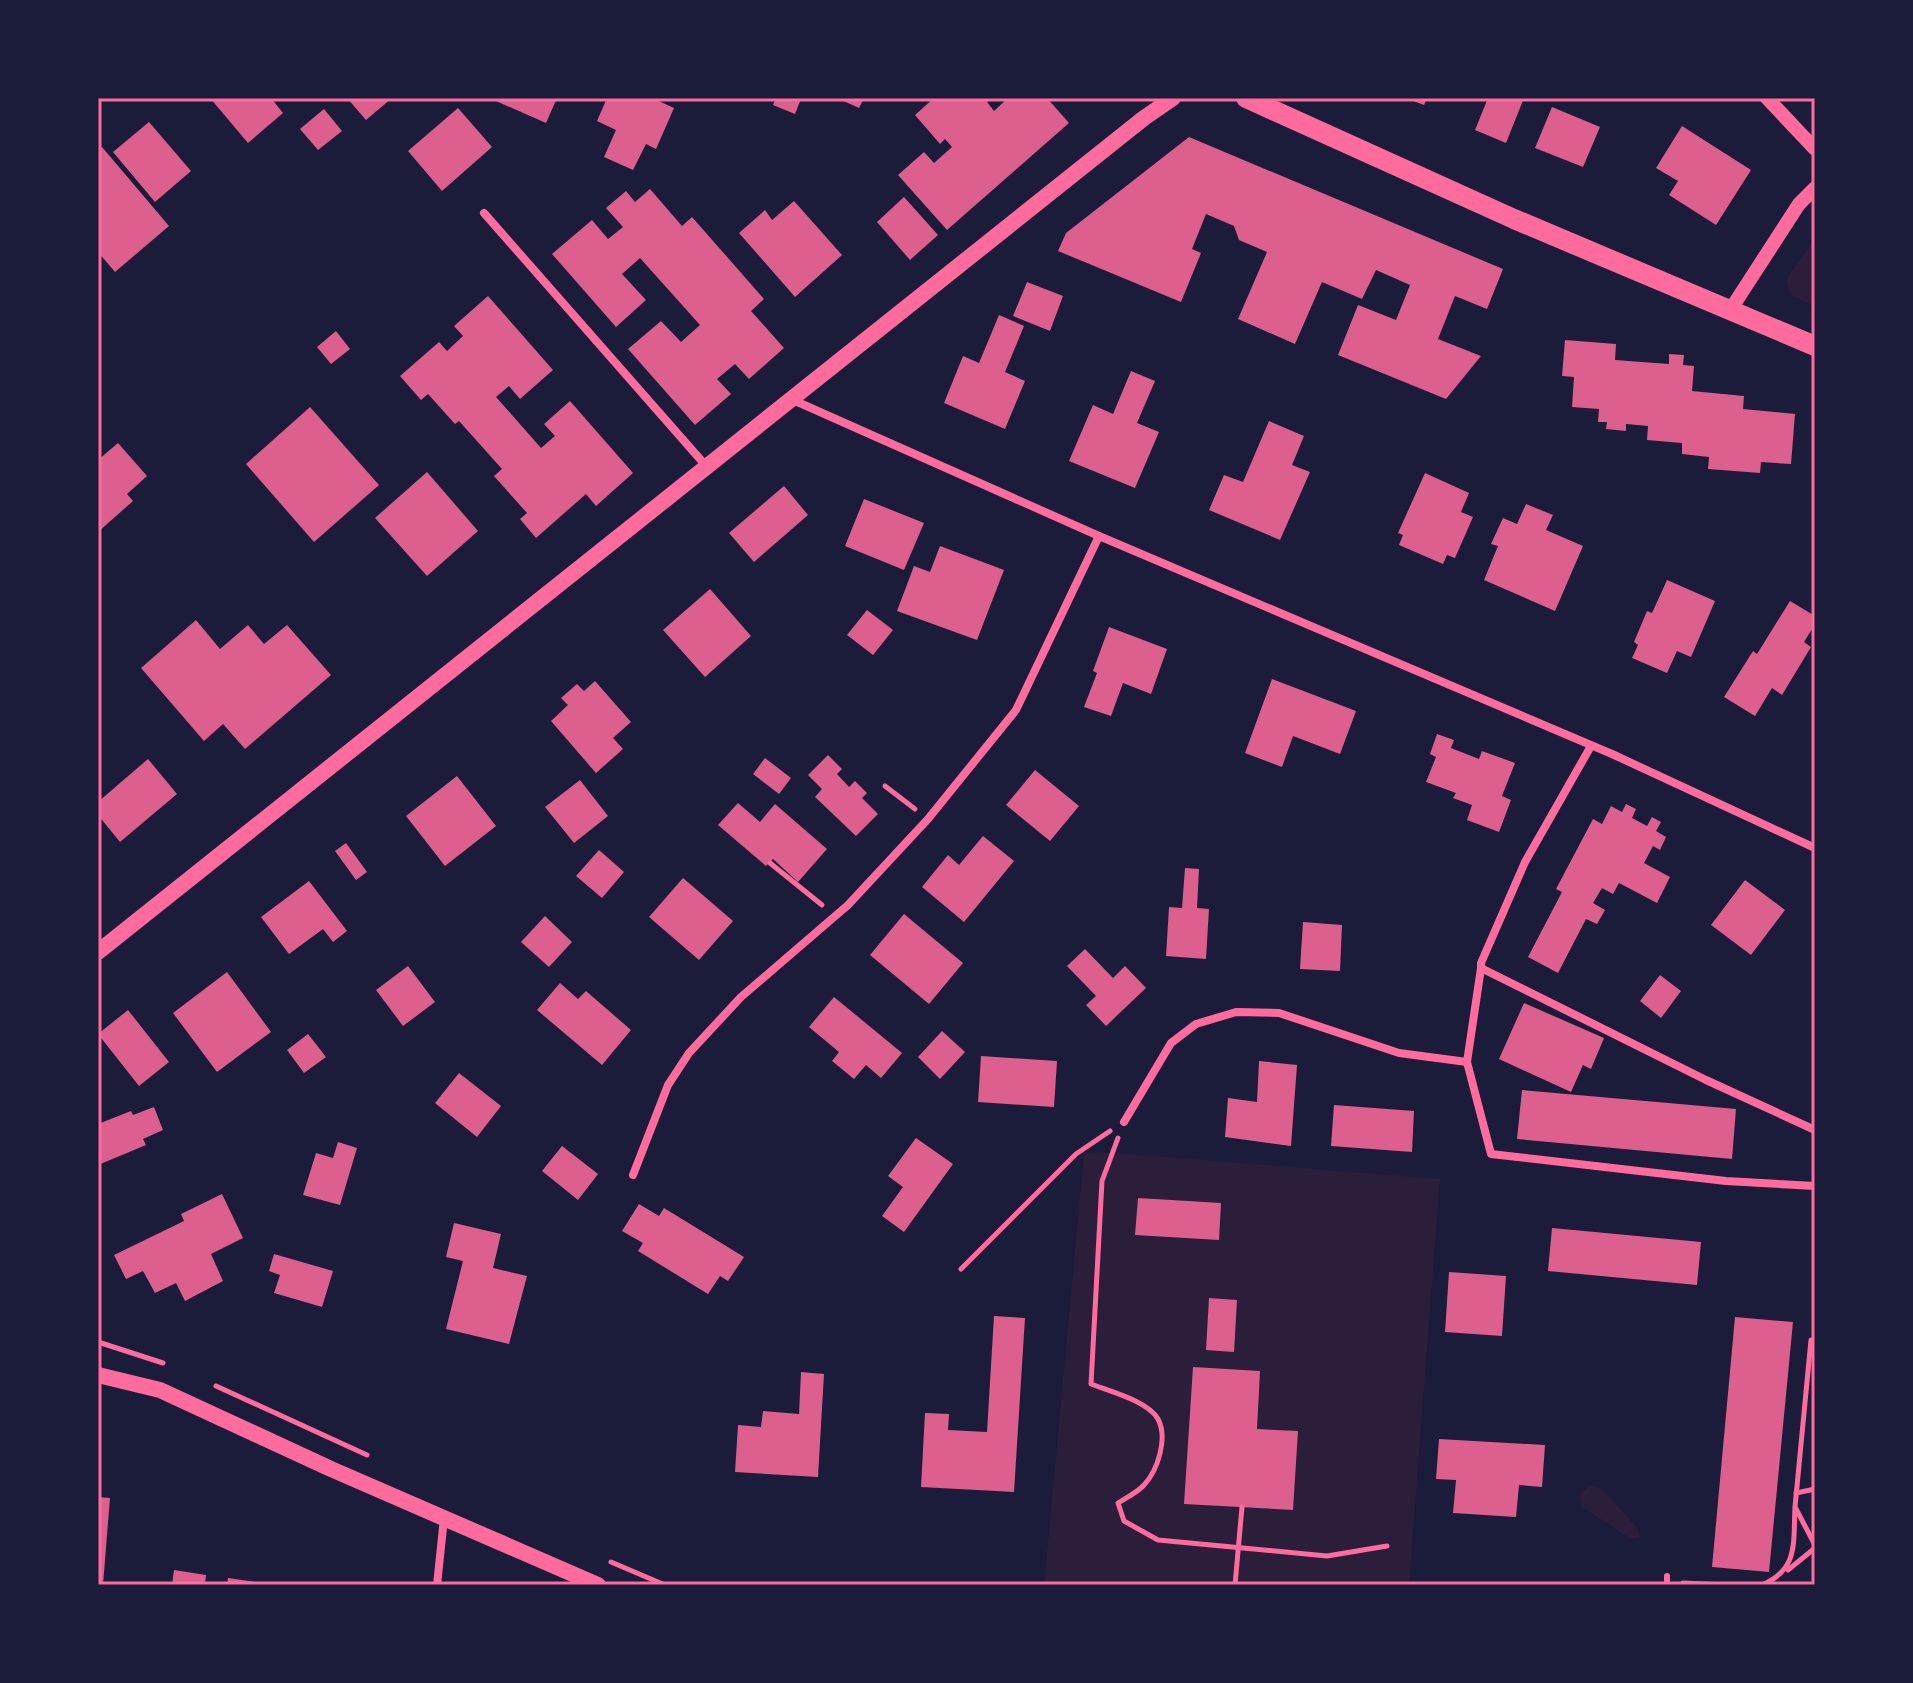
<svg xmlns="http://www.w3.org/2000/svg" width="1913" height="1683" viewBox="0 0 1913 1683" font-family="Poppins,sans-serif">
<rect width="100%" height="100%" fill="#1b1b3a"/>
<!-- green -->
<g fill="#2a1e3b">
<path d="M1815 239V306L1792 296 1787 285V278Z"/>
<path d="M1102 1152 1440 1179 1409 1585H1044L1084 1153Z"/>
<path d="M1590 1485 1602 1489 1639 1530V1538L1631 1539 1582 1507 1580 1494Z"/>
</g>
<!-- building -->
<g fill="#dd5f8e">
<path d="M210 98H271L283 113 248 143Z"/>
<path d="M347 98H392L366 120Z"/>
<path d="M497 98H557L546 123 496 101Z"/>
<path d="M607 98H652L674 108 656 149 646 144 633 170 604 157 616 130 597 121Z"/>
<path d="M776 98H798L801 99 795 114 773 105Z"/>
<path d="M837 98H864L859 108Z"/>
<path d="M934 98H992L987 102 994 111 1008 98H1047L1069 123 947 230 898 175 924 152 934 163 952 147 945 139 940 144 915 115Z"/>
<path d="M1405 98H1427L1424 105Z"/>
<path d="M1488 98H1524L1506 143 1475 130Z"/>
<path d="M1552 107 1600 127 1583 167 1535 148Z"/>
<path d="M458 108 492 147 442 191 408 151Z"/>
<path d="M324 109 342 131 318 150 300 129Z"/>
<path d="M149 122 191 171 155 202 113 152Z"/>
<path d="M1682 126 1751 170 1716 225 1669 195 1678 181 1656 168Z"/>
<path d="M1189 137 1503 269 1487 309 1455 296 1438 339 1481 356 1446 399 1338 355 1358 305 1396 320 1410 285 1376 270 1362 299 1322 282 1295 344 1238 319 1267 252 1239 240 1234 226 1206 214 1192 249 1201 253 1181 302 1058 251 1066 233Z"/>
<path d="M102 147 169 226 115 272 98 252V151Z"/>
<path d="M650 189 682 226 692 217 764 299 751 311 784 348 749 379 735 364 717 379 731 394 695 425 628 349 661 321 681 342 700 325 640 258 622 274 646 300 616 327 552 254 592 220 608 239 623 227 606 208 626 191 635 202Z"/>
<path d="M904 197 938 235 910 260 877 222Z"/>
<path d="M794 201 842 255 795 297 739 233 765 210 772 220Z"/>
<path d="M1027 282 1063 296 1050 331 1013 316Z"/>
<path d="M488 296 553 370 520 399 509 386 496 397 541 448 555 436 544 424 570 401 633 473 596 506 586 494 536 538 520 519 527 513 494 476 502 469 459 421 455 424 428 394 421 400 400 376 439 342 447 351 463 336 454 326Z"/>
<path d="M999 315 1024 326 1005 372 1025 381 1005 429 944 403 963 356 979 363Z"/>
<path d="M336 331 350 349 331 364 317 347Z"/>
<path d="M1565 340 1616 344 1615 360 1669 364V354L1684 355 1683 365 1694 366 1692 391 1744 396 1743 409 1795 414 1791 464 1761 462 1760 473 1708 469 1709 457 1682 454V443L1647 440 1648 426 1626 424V431L1606 429 1607 422H1598L1599 409 1572 407 1574 377 1562 376Z"/>
<path d="M1131 371 1155 381 1137 423 1159 432 1135 488 1069 461 1093 405 1113 414Z"/>
<path d="M310 407 379 485 314 542 246 464Z"/>
<path d="M1269 421 1304 436 1292 465 1310 472 1280 540 1209 510 1224 475 1243 482Z"/>
<path d="M118 443 147 476 127 494 133 501 98 532V460Z"/>
<path d="M427 472 478 531 427 576 375 518Z"/>
<path d="M1425 473 1469 493 1461 512 1473 517 1455 558 1447 555 1443 564 1399 545 1403 535 1398 533Z"/>
<path d="M784 486 808 515 754 562 729 533Z"/>
<path d="M864 499 924 523 904 570 845 546Z"/>
<path d="M1526 504 1553 515 1546 530 1583 546 1555 611 1484 580 1498 546 1491 544 1503 518 1517 524Z"/>
<path d="M940 546 1004 570 977 640 897 611 914 566 930 572Z"/>
<path d="M1667 580 1715 601 1691 657 1677 651 1667 673 1632 658 1638 645 1634 642 1647 611 1652 613Z"/>
<path d="M710 589 751 636 705 677 663 630Z"/>
<path d="M1790 601 1815 616V624L1804 642 1811 647 1782 695 1772 688 1755 716 1724 697 1753 651 1757 654Z"/>
<path d="M867 610 893 630 873 655 847 635Z"/>
<path d="M196 620 220 649 248 625 264 644 287 625 331 675 245 749 223 724 204 741 141 668Z"/>
<path d="M1109 627 1167 649 1151 694 1123 683 1111 716 1084 707 1097 673 1093 671Z"/>
<path d="M1272 679 1356 711 1340 754 1293 736 1282 767 1245 753Z"/>
<path d="M595 681 631 722 613 738 623 749 596 773 551 721 568 705 561 698 577 684 584 691Z"/>
<path d="M1437 734 1454 740 1451 748 1479 759 1482 751 1515 763 1502 796 1511 800 1499 832 1467 820 1472 805 1453 798 1456 793 1426 782 1436 757 1430 754Z"/>
<path d="M828 755 842 769 837 774 849 787 855 781 867 793 862 798 878 814 856 836 815 797 822 789 808 775Z"/>
<path d="M765 758 791 778 779 794 753 774Z"/>
<path d="M148 759 177 794 120 842 98 815V802Z"/>
<path d="M1035 770 1079 806 1050 841 1006 805Z"/>
<path d="M457 776 496 826 445 866 406 816Z"/>
<path d="M580 780 608 816 574 843 545 807Z"/>
<path d="M738 803 760 822 775 804 827 849 798 882 773 859 766 866 718 825Z"/>
<path d="M1626 804 1636 809 1632 818 1647 826 1652 817 1661 822 1656 831 1666 837 1660 850 1653 846 1644 863 1670 877 1657 903 1619 883 1613 894 1602 888 1593 903 1605 910 1597 924 1586 919 1558 973 1528 957 1562 892 1556 889 1593 819 1602 824 1611 806 1622 812Z"/>
<path d="M983 836 1014 861 964 922 922 887 948 855 959 865Z"/>
<path d="M346 843 367 872 356 880 335 851Z"/>
<path d="M599 850 624 872 602 898 576 876Z"/>
<path d="M1185 868 1199 869 1197 908 1209 909 1206 959 1166 956 1169 907 1182 908Z"/>
<path d="M683 878 733 921 699 960 649 917Z"/>
<path d="M1745 880 1785 910 1751 955 1711 925Z"/>
<path d="M309 881 347 931 333 942 323 929 289 954 261 917Z"/>
<path d="M904 914 963 963 929 1004 870 955Z"/>
<path d="M545 916 572 942 549 967 521 942Z"/>
<path d="M1303 922 1342 925 1340 971 1300 969Z"/>
<path d="M1085 949 1113 978 1125 966 1146 988 1106 1026 1086 1005 1096 996 1067 966Z"/>
<path d="M408 966 435 1002 403 1026 376 990Z"/>
<path d="M227 972 271 1032 217 1072 173 1013Z"/>
<path d="M1660 975 1681 991 1661 1018 1640 1001Z"/>
<path d="M560 983 578 999 586 991 631 1030 602 1065 537 1010Z"/>
<path d="M834 997 902 1053 881 1078 866 1065 854 1079 832 1061 839 1052 809 1027Z"/>
<path d="M1524 1003 1604 1038 1591 1069 1583 1065 1571 1092 1499 1059Z"/>
<path d="M128 1010 169 1062 139 1086 98 1034Z"/>
<path d="M942 1031 965 1052 940 1079 918 1057Z"/>
<path d="M308 1034 326 1057 304 1073 287 1050Z"/>
<path d="M981 1056 1057 1061 1054 1107 978 1102Z"/>
<path d="M1259 1061 1297 1065 1291 1146 1225 1137 1228 1098 1257 1102Z"/>
<path d="M459 1073 501 1106 477 1137 435 1103Z"/>
<path d="M1522 1090 1736 1109 1732 1159 1517 1139Z"/>
<path d="M1334 1105 1414 1111 1412 1152 1331 1146Z"/>
<path d="M154 1107 163 1130 143 1139 146 1145 98 1165V1124L131 1111 133 1115Z"/>
<path d="M916 1138 953 1164 904 1232 882 1216 903 1187 888 1176Z"/>
<path d="M338 1142 357 1148 340 1205 303 1195 316 1153 333 1158Z"/>
<path d="M562 1146 598 1174 578 1200 542 1171Z"/>
<path d="M222 1194 243 1238 211 1254 223 1281 185 1301 176 1283 155 1293 143 1271 126 1279 114 1255 184 1221 181 1214Z"/>
<path d="M1138 1198 1221 1203 1219 1240 1135 1235Z"/>
<path d="M639 1204 659 1216 664 1208 744 1257 728 1281 720 1276 708 1294 638 1251 643 1243 622 1231Z"/>
<path d="M454 1223 501 1234 493 1268 527 1276 509 1344 446 1329 463 1261 446 1257Z"/>
<path d="M1552 1228 1701 1242 1697 1285 1548 1271Z"/>
<path d="M274 1254 333 1271 322 1307 274 1293 280 1275 269 1271Z"/>
<path d="M1449 1272 1506 1276 1502 1336 1445 1332Z"/>
<path d="M1209 1298 1237 1300 1234 1352 1206 1350Z"/>
<path d="M994 1316 1025 1318 1014 1492 921 1487 925 1413 949 1414 948 1430 987 1432Z"/>
<path d="M1735 1317 1793 1322 1769 1572 1712 1567Z"/>
<path d="M1193 1367 1260 1371 1257 1429 1298 1431 1293 1510 1184 1504Z"/>
<path d="M801 1372 824 1374 818 1477 735 1472 738 1425 761 1427 763 1411 799 1414Z"/>
<path d="M1439 1439 1545 1445 1542 1487 1519 1485 1516 1517 1453 1513 1456 1480 1436 1479Z"/>
<path d="M98 1497 110 1498 103 1585H98Z"/>
<path d="M174 1570 206 1575 205 1585H172Z"/>
<path d="M228 1578 256 1582V1585H227Z"/>
</g>
<g fill="none" stroke-linecap="round" stroke-linejoin="round">
<!-- path -->
<g stroke="#ff6b9d" stroke-width="5">
<path d="M885 786 915 809"/>
<path d="M770 863 822 905"/>
<path d="M1118 1138 1102 1181 1091 1384C1109 1391 1148 1401 1158 1419 1168 1438 1158 1470 1144 1485 1138 1492 1126 1498 1118 1503L1124 1521 1158 1540 1327 1556 1387 1546"/>
<path d="M961 1269 1076 1154 1110 1131"/>
<path d="M1811 1340 1795 1507 1815 1545"/>
<path d="M98 1342 163 1363"/>
<path d="M216 1386 367 1455"/>
<path d="M1796 1493 1815 1489"/>
<path d="M611 1562 665 1585"/>
<path d="M1788 1570 1815 1548"/>
<path d="M1683 1583 1726 1585"/>
<path d="M1235 1585 1242 1507"/>
<path d="M1762 1585C1799 1569 1793 1543 1795 1508"/>
</g>
<!-- service -->
<path stroke="#ff6b9d" stroke-width="6" d="M1667 1576V1585"/>
<!-- minor -->
<g stroke="#ff6b9d" stroke-width="8">
<path d="M484 213 707 467"/>
<path d="M793 400 1099 536 1612 754 1815 848"/>
<path d="M1591 746 1525 862 1481 963V968L1706 1080 1815 1130"/>
<path d="M1481 968 1467 1062 1491 1154 1726 1181 1815 1186"/>
<path d="M1124 1122 1171 1043 1196 1024 1236 1012 1279 1013 1399 1053 1467 1062"/>
<path d="M633 1175 668 1085 689 1053 741 997 848 905 928 819 1016 710 1099 536"/>
<path d="M437 1585 444 1518"/>
</g>
<!-- tertiary -->
<g stroke="#ff6b9d" stroke-width="14">
<path d="M1767 98 1815 149"/>
<path d="M1729 312 1799 204 1815 188"/>
</g>
<!-- secondary -->
<g stroke="#ff6b9d" stroke-width="16">
<path d="M98 952 1144 118 1173 98"/>
<path d="M98 1375 160 1390 331 1469 598 1585"/>
</g>
<!-- primary -->
<path stroke="#ff6b9d" stroke-width="20" d="M1246 98 1514 219 1815 346"/>
</g>
<!-- border -->
<rect width="1913" height="1683" fill="none" stroke="#1b1b3a" stroke-width="200"/>
<rect x="100" y="100" width="1713" height="1483" fill="none" stroke="#ff6b9d" stroke-width="3"/>
</svg>
